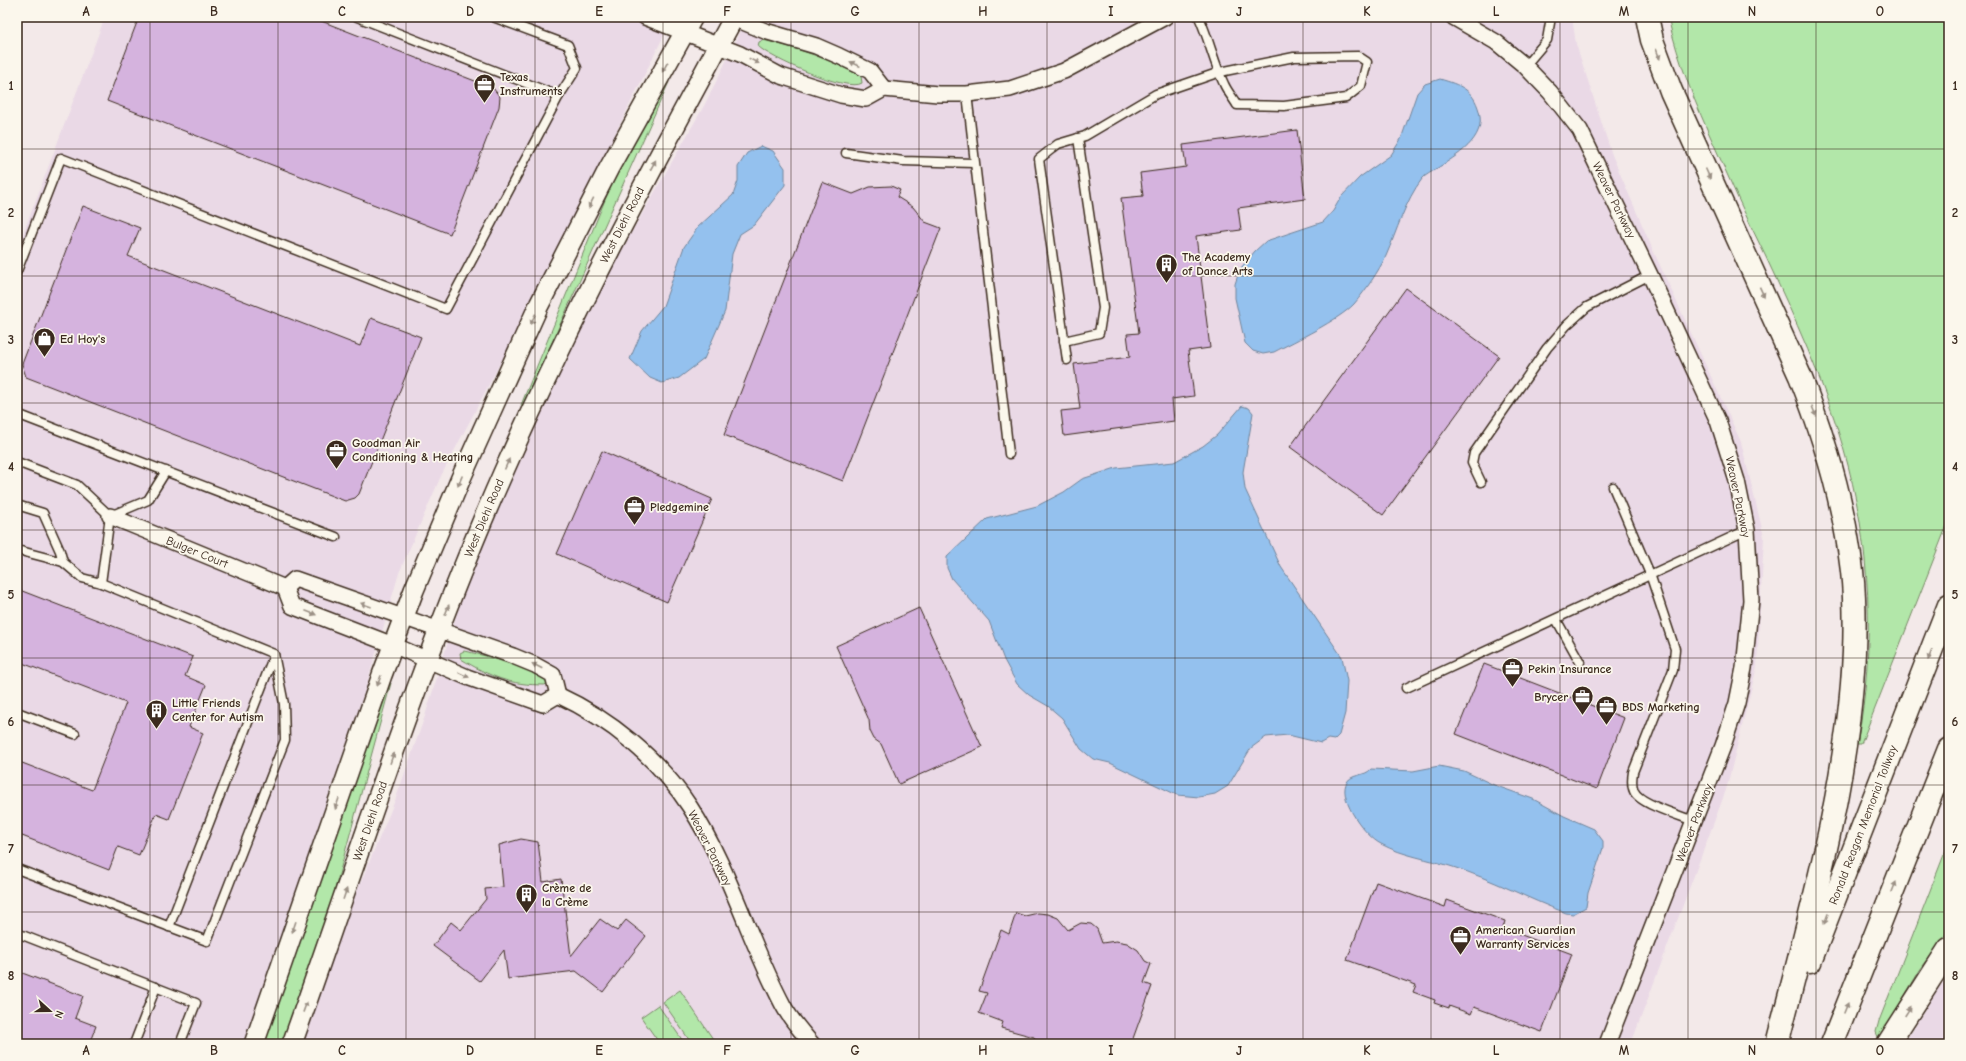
<svg xmlns="http://www.w3.org/2000/svg" width="1966" height="1061" viewBox="0 0 1966 1061" font-family="'Comic Neue',sans-serif">
<rect width="100%" height="100%" fill="#f3e9e9"/>
<filter id="ink" filterUnits="userSpaceOnUse"><feTurbulence type="fractalNoise" baseFrequency=".025" numOctaves="2"/><feDisplacementMap in="SourceGraphic" scale="8" xChannelSelector="R" yChannelSelector="G"/><feConvolveMatrix kernelMatrix="1 2 1 2 8 2 1 2 1" color-interpolation-filters="sRGB"/></filter>
<g filter="url(#ink)">
<!-- built -->
<g fill="#ead9e6">
<path d="M105 17H673L525 316 441 476 399 573 366 687 243 1044H17V250Z"/>
<path d="M748 17H1572L1576 44 1612 155 1652 248 1741 442 1764 537 1757 666 1726 790 1631 1044H300L340 932 396 798 425 716 464 591 517 463 592 302 705 104Z"/>
<path d="M1949 975V1044H1904L1936 992Z"/>
</g>
<!-- green -->
<g fill="#b2e7a9" stroke="#768864">
<path d="M1668 17H1949V520L1861 744H1857C1876 645 1871 543 1843 447 1824 381 1794 317 1765 255 1747 219 1731 183 1715 147 1696 105 1678 62 1668 17Z"/>
<path d="M763 40C801 49 826 58 861 76L862 83C848 93 769 58 758 46L759 42Z"/>
<path d="M667 80 669 82 523 407 521 405 616 173Z"/>
<path d="M464 651C493 657 521 665 546 680L547 683 545 685C509 685 491 677 461 659L460 653Z"/>
<path d="M389 682 391 683 325 926 282 1044H263Z"/>
<path d="M1949 842V931L1920 970 1881 1035 1878 1037 1876 1032 1879 1021Z"/>
<path d="M680 990 713 1039 706 1044H692L663 1002Z"/>
<path d="M658 1005 685 1044H660L641 1017Z"/>
</g>
<!-- water -->
<g fill="#94c1ee" stroke="#70859b">
<path d="M938 17H982L972 21Z"/>
<path d="M1440 79C1460 85 1473 89 1479 111 1487 139 1456 156 1436 169 1432 172 1425 175 1422 179 1405 201 1397 231 1386 256 1378 272 1366 290 1354 304 1339 320 1295 341 1274 352L1263 354 1253 351 1245 343 1235 298V284L1240 269 1255 251 1266 241 1323 222 1333 211 1341 197 1360 177 1391 155 1401 139 1417 93 1425 84Z"/>
<path d="M761 146 773 151 785 168V185L754 225 740 234 732 254 725 311 704 359 679 378 662 383 650 378 630 359 642 331 663 306 684 247 698 227 733 195 738 181V167L747 153Z"/>
<path d="M1242 406 1249 408 1253 413 1243 472 1245 489 1281 567 1342 657 1347 681 1345 713 1339 735 1334 740 1328 739 1321 743 1288 735 1266 737 1251 748 1228 786 1215 794 1199 797 1177 795 1110 763 1093 759 1081 749 1062 718 1048 706 1029 695 1017 684 1004 660 989 621 952 579 947 568V557L987 519 1037 506 1064 492 1082 479 1116 468 1174 462 1203 446 1217 435Z"/>
<path d="M1439 766 1464 771 1494 785 1533 799 1564 816 1594 829 1603 841V848L1588 893 1586 907 1573 914 1566 913C1528 899 1492 879 1453 867 1429 859 1403 856 1381 844 1366 837 1339 801 1346 784 1350 773 1365 777 1371 769L1413 771Z"/>
</g>
<!-- building -->
<g fill="#d5b3de" stroke="#3b2a1e">
<path d="M139 17H311L493 88 500 97 499 107 450 234 107 101Z"/>
<path d="M1297 130 1305 199 1238 208 1241 230 1196 236 1210 348 1188 351 1194 396 1172 399 1174 421 1064 436 1061 411 1080 409 1074 364 1130 357 1127 334 1139 333 1121 198 1143 196 1140 173 1186 167 1183 145Z"/>
<path d="M822 182 853 194 870 187 891 186 900 190 897 197 913 207 925 222 941 228 843 481 724 435Z"/>
<path d="M83 206 140 228 128 256 360 346 371 318 421 337 359 494 355 498 345 501 26 377 22 364Z"/>
<path d="M1406 288 1499 356 1383 515 1290 447Z"/>
<path d="M602 451 712 499 667 602 557 554Z"/>
<path d="M17 589 193 657 185 676 206 685 189 727 203 733 169 819 156 814 139 855 118 847 109 870 17 834V761L92 790 126 703 17 661Z"/>
<path d="M919 608 982 747 899 784 881 744 874 739 870 731 869 720 836 646Z"/>
<path d="M1484 664 1624 718 1597 789 1456 734Z"/>
<path d="M521 839 538 842 543 882 561 879 571 956 600 919 617 931 626 920 646 936 603 992 576 971 508 979 504 950 480 981 433 946 451 922 461 930 486 899 485 889 503 887 499 845Z"/>
<path d="M1376 882 1445 907 1447 900 1505 921 1503 928 1572 954 1542 1032 1474 1007 1471 1014 1449 1006V1008L1434 1003 1435 1000 1413 992 1416 985 1347 960Z"/>
<path d="M1016 913 1025 916 1038 913 1048 914 1058 918 1068 930 1081 923 1091 924 1097 929 1102 943 1116 941 1127 943 1138 950 1145 961 1151 964 1144 983 1152 986 1131 1044H1039L1034 1037 1001 1028 1003 1022 979 1013 987 993 979 991 1001 930 1009 934Z"/>
<path d="M17 971 83 996 75 1018 96 1026 89 1044H17Z"/>
</g>
<g fill="none" stroke-linecap="round" stroke-linejoin="round">
<defs>
<g id="service">
<path d="M357 17 559 96"/>
<path d="M1525 66 1547 40 1551 17"/>
<path d="M967 94 1009 454"/>
<path d="M846 153 903 161 974 163"/>
<path d="M17 271 61 158 446 309 559 96 577 68 568 45 493 17"/>
<path d="M1064 341 1099 333 1103 308 1078 138"/>
<path d="M1067 360 1039 159 1058 144 1085 136 1156 94 1220 72 1294 57 1358 56 1367 62 1361 86 1346 98 1284 106 1237 105C1233 98 1227 91 1224 84 1214 63 1209 39 1199 17"/>
<path d="M17 414 336 537"/>
<path d="M17 462 77 485 110 516"/>
<path d="M1481 482 1472 463 1474 453 1547 348 1567 325 1587 307 1650 275"/>
<path d="M1613 487 1650 574 1675 649 1673 670 1633 772C1632 778 1631 785 1634 791 1639 804 1681 816 1694 821"/>
<path d="M17 505 43 513 60 551 63 562 82 578 101 583 110 516"/>
<path d="M110 516 148 500 166 471"/>
<path d="M17 550 63 562"/>
<path d="M1556 619 1580 662"/>
<path d="M1406 688 1747 530"/>
<path d="M17 712 75 734"/>
<path d="M17 869 207 941 285 740 284 704 274 654 101 583"/>
<path d="M169 927 274 655"/>
<path d="M17 933 196 1003 180 1044"/>
<path d="M134 1044 156 987"/>
</g>
<g id="minor">
<path d="M645 17 740 54 781 76 841 95 866 99 884 89 938 94H967L1010 89 1064 71 1165 17"/>
<path d="M731 17 765 31 816 46 839 56 870 71 884 89"/>
<path d="M1453 17 1496 42 1525 66 1550 92 1580 130 1650 275 1718 421 1737 481 1747 530 1751 600 1744 668 1737 703 1723 746 1607 1044"/>
<path d="M110 516 285 588 292 606 393 645 467 677 543 704 558 695"/>
<path d="M285 588 295 579 513 656 535 665 553 675 558 695"/>
<path d="M558 695C610 719 659 759 690 807 730 869 749 941 783 1005 790 1019 802 1032 812 1044"/>
</g>
<g id="tertiary">
<path d="M254 1044 382 675 414 590 461 478 538 307 609 168 693 17"/>
<path d="M292 1044C361 850 423 652 507 464 575 311 654 164 734 17"/>
</g>
<g id="motorway">
<path d="M1647 17 1652 40 1671 91 1800 376C1825 439 1844 503 1852 571 1856 609 1855 647 1852 684 1842 807 1807 926 1777 1044"/>
<path d="M1810 962 1949 605"/>
<path d="M1832 1044 1949 749"/>
<path d="M1888 1044 1949 949"/>
</g>
</defs>
<!-- service casing -->
<use href="#service" stroke="#3b2a1e" stroke-width="11"/>
<!-- minor casing -->
<use href="#minor" stroke="#3b2a1e" stroke-width="18"/>
<!-- tertiary casing -->
<use href="#tertiary" stroke="#3b2a1e" stroke-width="22"/>
<!-- motorway casing -->
<use href="#motorway" stroke="#3b2a1e" stroke-width="25"/>
<!-- service -->
<use href="#service" stroke="#fbf7ec" stroke-width="8"/>
<!-- minor -->
<use href="#minor" stroke="#fbf7ec" stroke-width="15"/>
<!-- tertiary -->
<use href="#tertiary" stroke="#fbf7ec" stroke-width="19"/>
<!-- motorway -->
<use href="#motorway" stroke="#fbf7ec" stroke-width="22"/>
</g>
<!-- one-way arrows -->
<defs><path id="oneway-solid" d="M-6-.8H1V-3.2L6.5 0L1 3.2V.8H-6Z"/></defs>
<g fill="#9b9085">
<use href="#oneway-solid" transform="translate(1658 54) rotate(70)"/>
<use href="#oneway-solid" transform="translate(754 61) rotate(28)"/>
<use href="#oneway-solid" transform="translate(855 64) rotate(-155)"/>
<use href="#oneway-solid" transform="translate(665 67) rotate(119)"/>
<use href="#oneway-solid" transform="translate(653 165) rotate(-61)"/>
<use href="#oneway-solid" transform="translate(1708 174) rotate(66)"/>
<use href="#oneway-solid" transform="translate(591 203) rotate(117)"/>
<use href="#oneway-solid" transform="translate(1762 292) rotate(65)"/>
<use href="#oneway-solid" transform="translate(533 319) rotate(115)"/>
<use href="#oneway-solid" transform="translate(1814 411) rotate(68)"/>
<use href="#oneway-solid" transform="translate(507 464) rotate(-66)"/>
<use href="#oneway-solid" transform="translate(460 481) rotate(113)"/>
<use href="#oneway-solid" transform="translate(366 605) rotate(-160)"/>
<use href="#oneway-solid" transform="translate(447 610) rotate(-70)"/>
<use href="#oneway-solid" transform="translate(311 613) rotate(21)"/>
<use href="#oneway-solid" transform="translate(1930 655) rotate(111)"/>
<use href="#oneway-solid" transform="translate(537 666) rotate(-153)"/>
<use href="#oneway-solid" transform="translate(464 675) rotate(24)"/>
<use href="#oneway-solid" transform="translate(379 681) rotate(110)"/>
<use href="#oneway-solid" transform="translate(392 758) rotate(-71)"/>
<use href="#oneway-solid" transform="translate(337 804) rotate(109)"/>
<use href="#oneway-solid" transform="translate(1894 887) rotate(-68)"/>
<use href="#oneway-solid" transform="translate(345 894) rotate(-71)"/>
<use href="#oneway-solid" transform="translate(1826 919) rotate(111)"/>
<use href="#oneway-solid" transform="translate(294 927) rotate(109)"/>
<use href="#oneway-solid" transform="translate(305 1007) rotate(-70)"/>
<use href="#oneway-solid" transform="translate(1846 1008) rotate(-68)"/>
<use href="#oneway-solid" transform="translate(1908 1011) rotate(-57)"/>
</g>
</g>
<!-- grid -->
<path fill="none" stroke="#3b2a1e" stroke-width="1" stroke-opacity="0.55" d="M150 17V1044M278 17V1044M406 17V1044M535 17V1044M663 17V1044M791 17V1044M919 17V1044M1047 17V1044M1175 17V1044M1303 17V1044M1431 17V1044M1560 17V1044M1688 17V1044M1816 17V1044M17 149H1949M17 276H1949M17 403H1949M17 530H1949M17 658H1949M17 785H1949M17 912H1949"/>
<!-- icons -->
<defs>
<symbol id="office-pin" viewBox="-11 -11 22 30"><path d="M0 17L-7.5 6A9.5 9.5 0 1 1 7.5 6Z" fill="#3b2a1e" stroke="#fbf7ec"/><path d="M-6-3h4V-5.5h4V-3h4V5H-6ZM-1-4.5V-3h2v-1.5ZM-6 0V1H6V0Z" fill="#fff"/></symbol>
<symbol id="building-pin" viewBox="-11 -11 22 30"><path d="M0 17L-7.5 6A9.5 9.5 0 1 1 7.5 6Z" fill="#3b2a1e" stroke="#fbf7ec"/><path d="M-4-6H4V6H1V3H-1V6H-4ZM-2.5-4.3h1.7v1.8h-1.7ZM.8-4.3h1.7v1.8H.8ZM-2.5-1h1.7V.8h-1.7ZM.8-1h1.7V.8H.8Z" fill="#fff"/></symbol>
<symbol id="shop-pin" viewBox="-11 -11 22 30"><path d="M0 17L-7.5 6A9.5 9.5 0 1 1 7.5 6Z" fill="#3b2a1e" stroke="#fbf7ec"/><path d="M-5-2.5h2.3a2.7 3.5 0 0 1 5.4 0H5L5.5 6h-11ZM-1.5-2.5h3a1.5 2.3 0 0 0-3 0Z" fill="#fff"/></symbol>
</defs>
<g fill-rule="evenodd">
<use href="#office-pin" x="472" y="72" width="25" height="34"/>
<use href="#building-pin" x="1154" y="252" width="25" height="34"/>
<use href="#shop-pin" x="32" y="326" width="25" height="34"/>
<use href="#office-pin" x="324" y="438" width="25" height="34"/>
<use href="#office-pin" x="622" y="494" width="25" height="34"/>
<use href="#office-pin" x="1500" y="656" width="25" height="34"/>
<use href="#office-pin" x="1570" y="684" width="25" height="34"/>
<use href="#office-pin" x="1594" y="694" width="25" height="34"/>
<use href="#building-pin" x="144" y="698" width="25" height="34"/>
<use href="#building-pin" x="514" y="882" width="25" height="34"/>
<use href="#office-pin" x="1448" y="924" width="25" height="34"/>
</g>
<g text-anchor="middle" stroke-width="3.5" stroke-linejoin="round" paint-order="stroke">
<!-- poi labels -->
<g font-size="12" font-weight="bold" fill="#3b2a1e" stroke="#fbf7ec" text-anchor="start">
<text x="500" y="81">Texas<tspan x="500" dy="14">Instruments</tspan></text>
<text x="1182" y="261">The Academy<tspan x="1182" dy="14">of Dance Arts</tspan></text>
<text x="60" y="343">Ed Hoy's</text>
<text x="352" y="447">Goodman Air<tspan x="352" dy="14">Conditioning &amp; Heating</tspan></text>
<text x="650" y="511">Pledgemine</text>
<text x="1528" y="673">Pekin Insurance</text>
<text x="1568" y="701" text-anchor="end">Brycer</text>
<text x="172" y="707">Little Friends<tspan x="172" dy="14">Center for Autism</tspan></text>
<text x="1622" y="711">BDS Marketing</text>
<text x="542" y="892">Crème de<tspan x="542" dy="14">la Crème</tspan></text>
<text x="1476" y="934">American Guardian<tspan x="1476" dy="14">Warranty Services</tspan></text>
</g>
<!-- street labels -->
<g font-size="12" fill="#3b2a1e" stroke="#fbf7ec">
<text transform="translate(1614 200) rotate(64)" y="4">Weaver Parkway</text>
<text transform="translate(622 225) rotate(-63)" y="4">West Diehl Road</text>
<text transform="translate(1738 497) rotate(78)" y="4">Weaver Parkway</text>
<text transform="translate(484 518) rotate(-67)" y="4">West Diehl Road</text>
<text transform="translate(197 552) rotate(22)" y="4">Bulger Court</text>
<text transform="translate(370 821) rotate(-71)" y="4">West Diehl Road</text>
<text transform="translate(1694 823) rotate(-69)" y="4">Weaver Parkway</text>
<text transform="translate(1863 825) rotate(-69)" y="4">Ronald Reagan Memorial Tollway</text>
<text transform="translate(710 848) rotate(63)" y="4">Weaver Parkway</text>
</g>
</g>
<!-- margin -->
<rect width="1966" height="1061" fill="none" stroke="#fbf7ec" stroke-width="44"/>
<!-- north arrow -->
<g transform="translate(50 1011) rotate(111)" stroke="#fbf7ec" stroke-width="3" paint-order="stroke">
<path d="M0-3L7 15L0 10L-7 15Z" fill="#3b2a1e"/>
<text y="-6" font-size="11" font-weight="bold" text-anchor="middle" fill="#3b2a1e">N</text>
</g>
<rect x="22" y="22" width="1922" height="1017" fill="none" stroke="#3b2a1e" stroke-width="1.5"/>
<g font-size="13" text-anchor="middle" font-weight="bold" fill="#3b2a1e">
<text x="86" y="16">A</text>
<text x="214" y="16">B</text>
<text x="342" y="16">C</text>
<text x="470" y="16">D</text>
<text x="599" y="16">E</text>
<text x="727" y="16">F</text>
<text x="855" y="16">G</text>
<text x="983" y="16">H</text>
<text x="1111" y="16">I</text>
<text x="1239" y="16">J</text>
<text x="1367" y="16">K</text>
<text x="1496" y="16">L</text>
<text x="1624" y="16">M</text>
<text x="1752" y="16">N</text>
<text x="1880" y="16">O</text>
<text x="11" y="90">1</text>
<text x="1955" y="90">1</text>
<text x="11" y="217">2</text>
<text x="1955" y="217">2</text>
<text x="11" y="344">3</text>
<text x="1955" y="344">3</text>
<text x="11" y="471">4</text>
<text x="1955" y="471">4</text>
<text x="11" y="599">5</text>
<text x="1955" y="599">5</text>
<text x="11" y="726">6</text>
<text x="1955" y="726">6</text>
<text x="11" y="853">7</text>
<text x="1955" y="853">7</text>
<text x="11" y="980">8</text>
<text x="1955" y="980">8</text>
<text x="86" y="1055">A</text>
<text x="214" y="1055">B</text>
<text x="342" y="1055">C</text>
<text x="470" y="1055">D</text>
<text x="599" y="1055">E</text>
<text x="727" y="1055">F</text>
<text x="855" y="1055">G</text>
<text x="983" y="1055">H</text>
<text x="1111" y="1055">I</text>
<text x="1239" y="1055">J</text>
<text x="1367" y="1055">K</text>
<text x="1496" y="1055">L</text>
<text x="1624" y="1055">M</text>
<text x="1752" y="1055">N</text>
<text x="1880" y="1055">O</text>
</g>
</svg>
